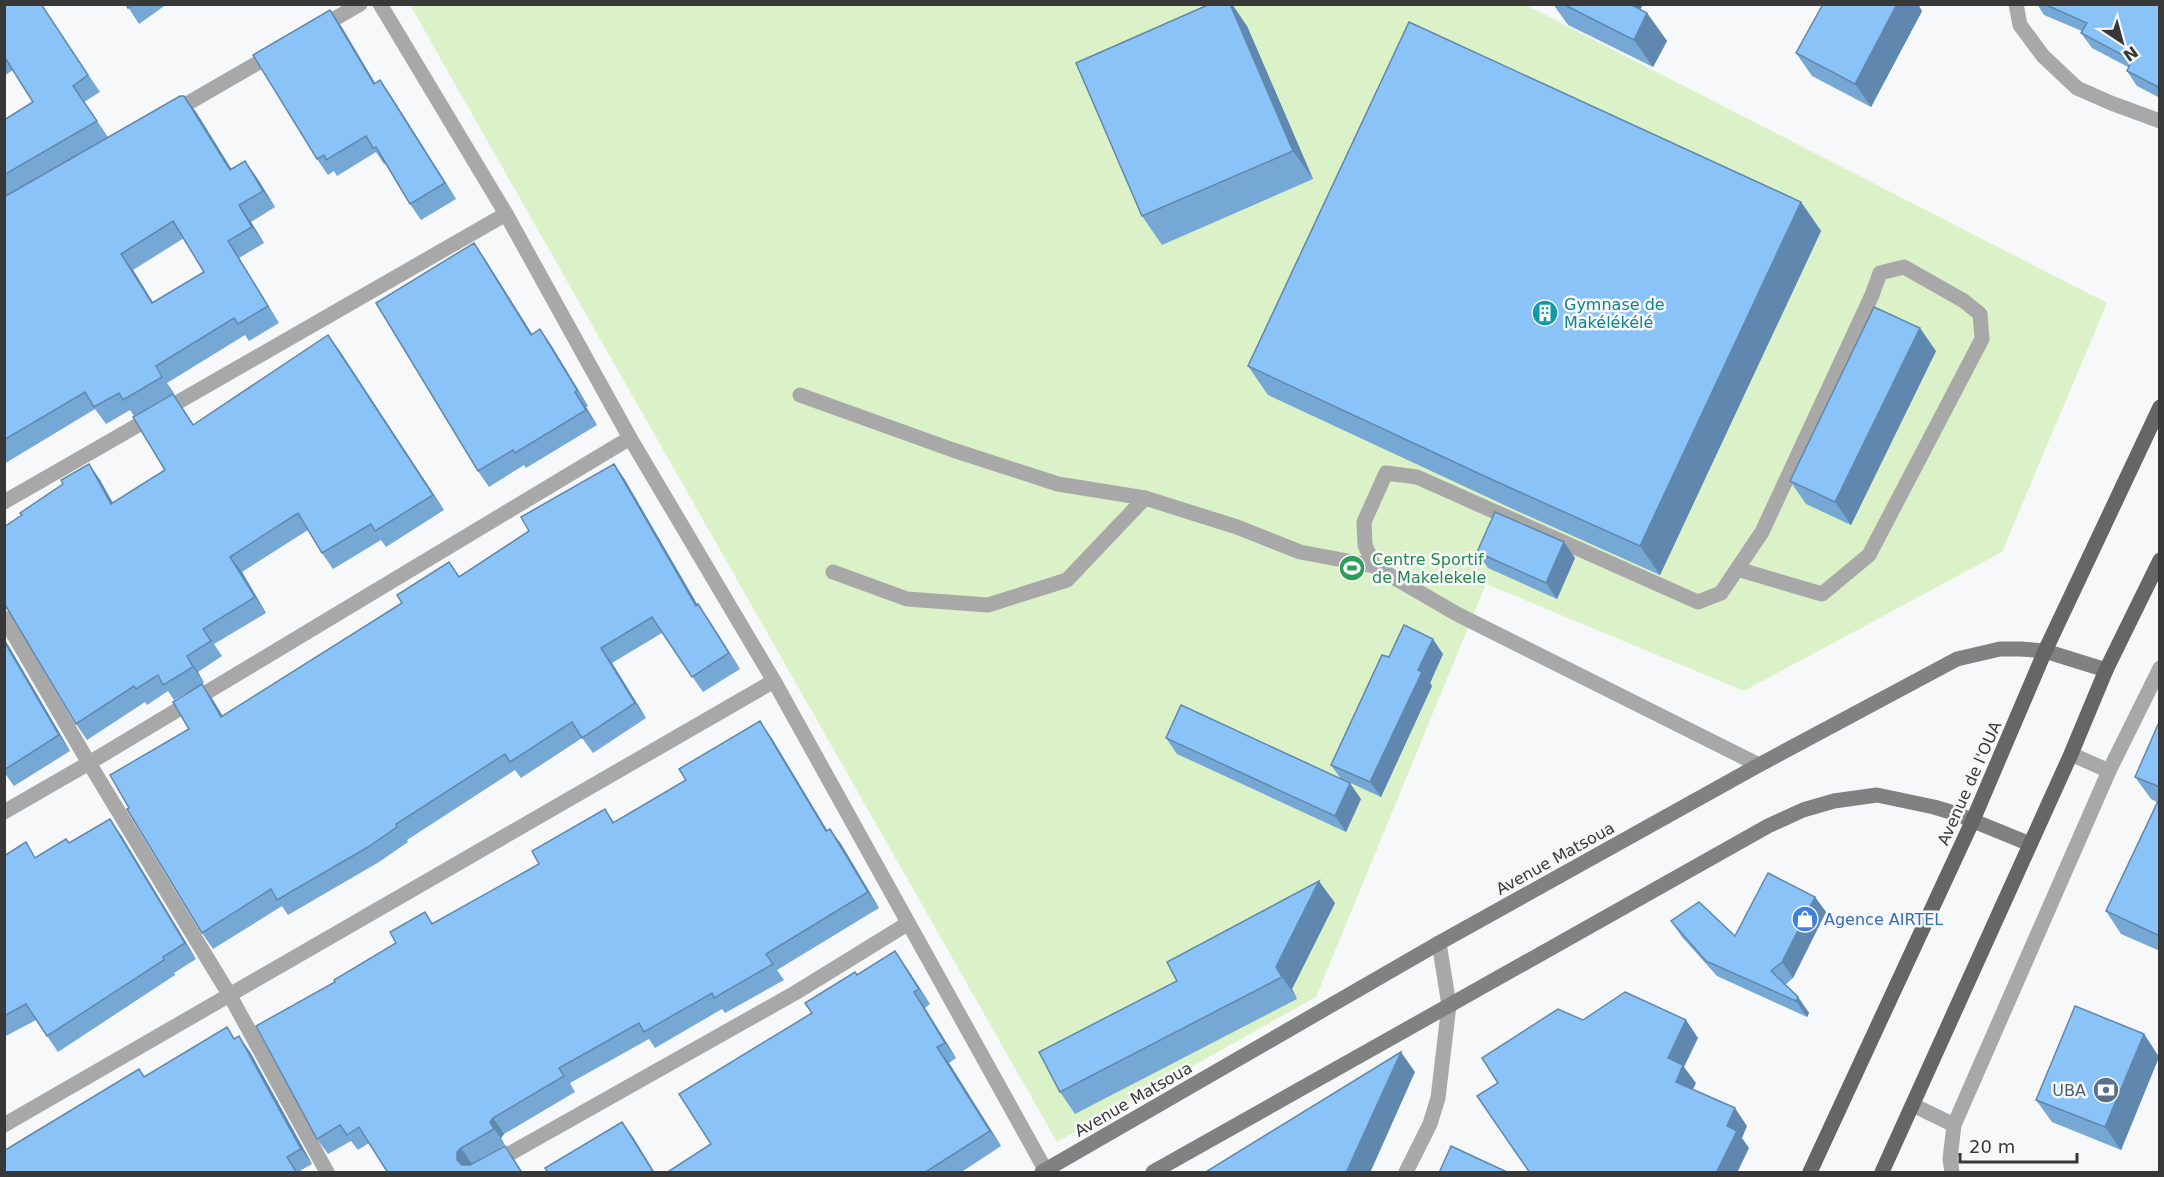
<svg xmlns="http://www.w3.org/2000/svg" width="2164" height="1177" viewBox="0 0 2164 1177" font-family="'DejaVu Sans',sans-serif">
<rect width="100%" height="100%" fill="#f6f8f9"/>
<!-- green -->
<path fill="#dbf2c8" d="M410 5H1526L2107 303 2002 552 1744 691 1486 584 1316 997 1057 1142Z"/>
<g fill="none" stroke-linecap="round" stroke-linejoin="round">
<!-- lane -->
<g stroke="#a7a8a7" stroke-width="15">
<path d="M800 395 953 450 1058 484 1145 498 1237 527 1300 552 1374 566"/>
<path d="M1737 569 1822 594 1869 555 1982 339 1980 314 1964 301 1904 267 1880 273 1872 295 1762 532 1721 593 1698 602 1417 477 1386 473 1364 522 1365 545 1374 566 1457 614 1759 765"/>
<path d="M833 572 907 599 988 605 1067 580 1145 498"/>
</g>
<!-- street -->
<g stroke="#a7a8a7" stroke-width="15">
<path d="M380 4 506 214 630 438 774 681 1046 1171"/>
<path d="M2016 4 2020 25 2043 56 2077 88 2111 103 2160 121"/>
<path d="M319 28 360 4"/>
<path d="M171 113 275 53"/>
<path d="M4 502 506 214"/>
<path d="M4 618 89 763 229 994 327 1172"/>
<path d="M2071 754 2109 771"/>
<path d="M4 812 89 763 630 438"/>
<path d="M1913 1105 1954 1125"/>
<path d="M4 1125 774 681"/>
<path d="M477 1172 795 993 907 924"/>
<path d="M1406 1172 1430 1124 1438 1098 1449 1005 1439 943"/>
<path d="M1952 1172 1950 1159 1954 1125 2109 771 2160 668"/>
</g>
<!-- secondary -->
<g stroke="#808281" stroke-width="15">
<path d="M1042 1172 1439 943 1759 765 1957 659 2000 649H2021L2045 651 2106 670"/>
<path d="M1153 1172 1768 826 1803 810 1834 801 1877 795 1934 807 1954 813 2030 844"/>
</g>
<!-- primary -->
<g stroke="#656766" stroke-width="15">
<path d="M1810 1172 1973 820 2045 651 2160 407"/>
<path d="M1882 1172 2071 754 2106 670 2160 560"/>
</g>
</g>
<!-- wall -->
<g fill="#76a8d5" fill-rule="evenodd">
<path d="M4 4H41L100 92 84 102 108 137 196 112 231 169 245 161 257 178 275 207 251 222 264 243 239 258 279 323 249 341 245 335 167 383 174 393 134 416 130 410 106 424 95 409 4 464V120L33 102 13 70 4 76ZM184 238 204 272 153 303 133 270Z"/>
<path d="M126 4H167L139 24Z"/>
<path d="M1553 4H1643L1640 9 1647 13 1667 41 1653 67 1568 25Z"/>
<path d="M2037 4H2160V98L2137 86 2127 71 2128 67 2092 48 2081 33 2082 31 2044 15Z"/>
<path d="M330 10 341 26 375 83 380 80 391 96 456 199 421 220 410 204 386 163 384 164 376 152 337 176 334 171 328 175 317 159Z"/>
<path d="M1922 11 1871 107 1812 76 1796 53Z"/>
<path d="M1247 26 1313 179 1162 245 1142 216Z"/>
<path d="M1801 202 1821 231 1660 575 1515 510 1268 395 1248 366Z"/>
<path d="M474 243 485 259 532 334 540 329 551 345 588 406 586 407 597 425 526 468 524 465 489 487 478 471Z"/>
<path d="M339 350 444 510 386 547 381 540 333 569 322 553 308 530 242 572 266 613 214 644 222 656 198 672 204 683 174 700 168 691 147 705 145 702 87 740 76 724 10 611 4 608V527L22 515 89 464 100 480 113 503 165 470 184 410 194 425Z"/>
<path d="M1936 351 1851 525 1806 504 1790 481Z"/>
<path d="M614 464 625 480 697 605 709 620 740 669 703 692 662 633 612 663 646 718 593 753 582 738 521 778 515 770 407 840 408 842 379 862 288 915 282 906 213 949 202 933 129 808 189 729 213 700 223 716 459 577 529 531Z"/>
<path d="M1477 552 1575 558 1557 599 1488 568Z"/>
<path d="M4 638 70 751 14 786 4 772Z"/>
<path d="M1443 654 1430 683 1432 686 1381 797 1344 780 1361 799 1346 832 1177 754 1166 738 1341 779 1331 765 1389 657Z"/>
<path d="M2160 720V951L2121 934 2106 911 2157 802 2151 799 2135 777Z"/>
<path d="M771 737 827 830 841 844 879 908 777 970 784 980 725 1013 722 1009 655 1048 649 1039 570 1083 575 1092 504 1134 501 1138 505 1145 471 1164 505 1146 523 1173H388L369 1143 358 1150 351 1141 328 1154 317 1139 335 982 433 924 539 864 605 809 614 822Z"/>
<path d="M121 835 196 959 174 973 175 975 58 1052 36 1020 4 1037V856L36 857 69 843Z"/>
<path d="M1815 897 1826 912 1793 978 1785 985 1798 997 1809 1013 1807 1017 1717 976 1682 937 1671 921 1735 936Z"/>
<path d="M1335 903 1292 989 1297 999 1075 1114 1060 1092Z"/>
<path d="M906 967 930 1004 925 1008 956 1058 949 1063 1001 1146 960 1173H666L711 1144 812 1013 857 975Z"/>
<path d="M2144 1034 2159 1057 2121 1150 2052 1122 2036 1100Z"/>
<path d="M235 1038 250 1052 312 1164 298 1172 4 1173 139 1069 144 1076Z"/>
</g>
<!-- shaded-wall -->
<g fill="#6088ae">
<path d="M1230 4H1232L1247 26 1313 179 1293 151Z"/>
<path d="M1619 4H1643L1633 24Z"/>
<path d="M1897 4H1918L1922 11 1871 107 1855 84Z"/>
<path d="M330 10 341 26 385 100 374 84Z"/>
<path d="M1647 13 1667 41 1653 67 1634 40Z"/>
<path d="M380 80 391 96 456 199 445 183Z"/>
<path d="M184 96 196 112 242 186 230 170Z"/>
<path d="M245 161 257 178 275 207 263 191Z"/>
<path d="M1801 202 1821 231 1660 575 1640 546Z"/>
<path d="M239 205 251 222 264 243 252 227Z"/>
<path d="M228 241 239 258 279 323 268 306Z"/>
<path d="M474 243 485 259 542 350 531 335Z"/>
<path d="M121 254 133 270 164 320 152 303Z"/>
<path d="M1920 328 1936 351 1851 525 1835 502Z"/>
<path d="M540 329 551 345 588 406 577 390Z"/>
<path d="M328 335 339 350 444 510 433 495Z"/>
<path d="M575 392 586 407 597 425 586 410Z"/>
<path d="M89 464 100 480 122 520 111 504Z"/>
<path d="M614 464 625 480 707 621 696 606Z"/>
<path d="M1564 542 1575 558 1557 599 1546 583Z"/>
<path d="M230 557 242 572 266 613 255 597Z"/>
<path d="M698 604 709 620 740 669 729 653Z"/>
<path d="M4 638 70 751 59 735 4 641Z"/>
<path d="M1433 639 1443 654 1430 683 1432 686 1381 797 1370 782 1418 670Z"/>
<path d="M601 648 612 663 646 718 635 703Z"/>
<path d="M187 656 198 672 204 683 193 667Z"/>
<path d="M202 684 213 700 232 733 221 717Z"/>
<path d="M760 721 771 737 837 847 826 831Z"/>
<path d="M1350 783 1361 799 1346 832 1335 816Z"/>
<path d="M110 819 121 835 196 959 185 943Z"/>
<path d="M830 829 841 844 879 908 868 892Z"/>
<path d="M1319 881 1335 903 1292 989 1297 999 1282 977 1276 967Z"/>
<path d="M1815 897 1826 912 1793 978 1782 962Z"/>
<path d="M895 951 906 967 930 1004 919 989Z"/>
<path d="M914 992 925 1008 956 1058 945 1043Z"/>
<path d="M1798 997 1809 1013 1807 1017 1796 1001Z"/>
<path d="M1686 1020 1698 1038 1684 1067 1696 1083 1688 1099 1676 1082 1668 1058Z"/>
<path d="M2144 1034 2159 1057 2121 1150 2105 1127Z"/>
<path d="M239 1036 250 1052 312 1164 301 1149Z"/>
<path d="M937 1047 949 1063 1001 1146 990 1131Z"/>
<path d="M1401 1052 1415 1072 1370 1173H1346Z"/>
<path d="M1735 1108 1747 1126 1742 1138 1749 1148 1737 1173H1716L1727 1126Z"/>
<path d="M493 1118 504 1134 501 1138 505 1145 490 1122Z"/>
<path d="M622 1122 633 1137 655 1173H654Z"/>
<path d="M461 1148 472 1164 468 1173 457 1160V1152Z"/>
</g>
<!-- building -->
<g fill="#89c3f8" stroke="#6088ae" stroke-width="1.5" fill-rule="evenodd">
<path d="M4 4H41L88 75 73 86 97 121 4 175V120L33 102 4 56Z"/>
<path d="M126 4H133L128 8Z"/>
<path d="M1210 4H1230L1293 151 1142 216 1076 63Z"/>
<path d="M1563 4H1630L1647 13 1634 40Z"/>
<path d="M1823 4H1897L1855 84 1796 53Z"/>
<path d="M2044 4H2160V88L2127 71 2132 60 2081 33 2087 23Z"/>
<path d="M330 10 374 84 380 80 445 183 410 204 376 147 373 148 366 136 326 160 324 155 317 159 253 55Z"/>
<path d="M1409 22 1801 202 1640 546 1495 481 1248 366Z"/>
<path d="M180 96H184L230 170 245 161 263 191 239 205 252 227 228 241 268 306 238 324 234 318 156 366 162 377 123 400 119 393 94 407 85 392 4 440V197ZM173 221 204 272 152 303 121 254Z"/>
<path d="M474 243 531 335 540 329 577 390 575 392 586 410 515 453 513 450 478 471 376 303Z"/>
<path d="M1874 307 1920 328 1835 502 1790 481Z"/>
<path d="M328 335 433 495 375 531 371 524 322 553 298 513 230 557 255 597 203 629 211 641 187 656 193 667 163 685 158 675 136 689 134 686 76 724 4 603V527L22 515 20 513 63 484 61 480 89 464 111 504 165 470 133 417 173 394 193 425Z"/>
<path d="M614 464 696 606 698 604 729 653 692 677 652 617 601 648 635 703 582 738 572 722 510 762 505 754 396 824 397 827 368 847 277 900 271 889 202 933 127 809 129 808 110 775 189 729 173 702 202 684 221 717 402 603 397 595 449 562 459 577 529 531 521 517Z"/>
<path d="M1495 512 1564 542 1546 583 1477 552Z"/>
<path d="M1404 625 1433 639 1418 670 1422 672 1370 782 1331 765 1382 655 1389 657Z"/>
<path d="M4 641 59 735 4 770Z"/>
<path d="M1181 705 1350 783 1335 816 1166 738Z"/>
<path d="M2160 720V787L2135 777Z"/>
<path d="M760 721 826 831 830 829 868 892 766 954 773 964 714 998 712 993 644 1032 639 1023 559 1068 564 1076 493 1118 490 1122 494 1129 461 1148 457 1152V1160L462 1165H470L505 1146 522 1173H388L359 1127 347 1135 340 1125 317 1139 256 1026 335 982 334 980 396 943 390 932 425 912 432 924 539 864 532 851 605 809 613 823 686 780 679 769Z"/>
<path d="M2160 797V936L2106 911Z"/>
<path d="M110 819 185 943 163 957 164 960 47 1036 26 1004 4 1016V856L26 842 35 858 66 839 69 843Z"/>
<path d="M1768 873 1815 897 1782 962 1771 971 1798 997 1796 1001 1706 961 1671 921 1699 902 1735 936Z"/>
<path d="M1319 881 1276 967 1282 977 1060 1092 1039 1052 1177 981 1167 962Z"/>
<path d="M895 951 919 989 914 992 945 1043 937 1047 990 1131 924 1173H666L711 1144 679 1094 812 1013 805 1003 855 972 857 975Z"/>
<path d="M1625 992 1686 1020 1668 1058 1683 1065 1676 1082 1735 1108 1727 1126 1737 1131 1716 1173H1530L1477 1096 1498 1083 1482 1058 1558 1009 1583 1020Z"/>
<path d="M2075 1006 2144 1034 2105 1127 2036 1100Z"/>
<path d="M227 1027 234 1039 239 1036 301 1149 287 1157 297 1173H4V1151L12 1146 139 1069 144 1077Z"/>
<path d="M1401 1052 1346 1173H1204Z"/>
<path d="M622 1122 654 1173H548L545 1168Z"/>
<path d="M1451 1146 1509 1173H1439Z"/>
</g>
<!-- icons -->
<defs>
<symbol id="building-disc" viewBox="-11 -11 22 22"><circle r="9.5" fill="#0f9aa8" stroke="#f6f8f9"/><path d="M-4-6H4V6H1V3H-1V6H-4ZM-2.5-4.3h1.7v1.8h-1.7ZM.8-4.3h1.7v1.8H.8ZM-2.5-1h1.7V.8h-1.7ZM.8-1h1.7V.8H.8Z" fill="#fff"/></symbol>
<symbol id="stadium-disc" viewBox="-11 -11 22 22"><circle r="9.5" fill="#2e9e5b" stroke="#f6f8f9"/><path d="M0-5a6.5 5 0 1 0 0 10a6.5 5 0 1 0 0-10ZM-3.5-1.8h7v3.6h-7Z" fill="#fff"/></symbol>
<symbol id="shop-disc" viewBox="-11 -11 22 22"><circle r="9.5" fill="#3f7fe0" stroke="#f6f8f9"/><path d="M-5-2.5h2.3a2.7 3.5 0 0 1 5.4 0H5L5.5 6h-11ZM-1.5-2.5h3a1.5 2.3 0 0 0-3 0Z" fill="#fff"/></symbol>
<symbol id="bank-disc" viewBox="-11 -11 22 22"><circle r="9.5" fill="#5c6f8a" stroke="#f6f8f9"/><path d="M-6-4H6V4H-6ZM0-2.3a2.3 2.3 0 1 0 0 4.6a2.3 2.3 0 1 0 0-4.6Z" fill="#fff"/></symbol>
</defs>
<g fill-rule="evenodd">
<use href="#building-disc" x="1530" y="298" width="30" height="30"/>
<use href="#stadium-disc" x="1337" y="553" width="30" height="30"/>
<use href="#shop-disc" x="1790" y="904" width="30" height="30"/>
<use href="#bank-disc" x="2091" y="1075" width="30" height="30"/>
</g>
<g text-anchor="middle" stroke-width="5" stroke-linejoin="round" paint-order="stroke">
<!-- culture labels -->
<g font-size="16" fill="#0d838f" stroke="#f6f8f9" text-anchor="start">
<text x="1564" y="310">Gymnase de<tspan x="1564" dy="18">Makélékélé</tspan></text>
</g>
<!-- leisure labels -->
<g font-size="16" fill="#27864d" stroke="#f6f8f9" text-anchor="start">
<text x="1372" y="565">Centre Sportif<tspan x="1372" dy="18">de Makelekele</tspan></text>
</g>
<!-- street labels -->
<g font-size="16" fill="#383839" stroke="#f6f8f9">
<text transform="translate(1969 783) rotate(-66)" y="6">Avenue de l'OUA</text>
<text transform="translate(1555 858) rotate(-29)" y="6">Avenue Matsoua</text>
<text transform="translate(1133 1099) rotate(-30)" y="6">Avenue Matsoua</text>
</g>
<!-- shop labels -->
<g font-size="16" fill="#366cbe" stroke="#f6f8f9" text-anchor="start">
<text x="1824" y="925">Agence AIRTEL</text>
</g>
<!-- service labels -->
<g font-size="16" fill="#4e5e75" stroke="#f6f8f9" text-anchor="end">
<text x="2086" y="1096">UBA</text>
</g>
</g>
<!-- border -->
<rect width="2164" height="1177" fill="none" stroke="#383839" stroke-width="12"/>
<!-- north arrow -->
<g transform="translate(2122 42) rotate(144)" stroke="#f6f8f9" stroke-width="4.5" paint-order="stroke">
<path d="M0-4.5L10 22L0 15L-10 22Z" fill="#383839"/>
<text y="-9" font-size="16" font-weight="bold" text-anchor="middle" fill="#383839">N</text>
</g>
<!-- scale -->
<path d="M1960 1153v9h117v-9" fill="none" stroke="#383839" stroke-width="3"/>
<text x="1969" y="1153" font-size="18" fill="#383839" stroke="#f6f8f9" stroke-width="4.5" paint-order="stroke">20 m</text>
</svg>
